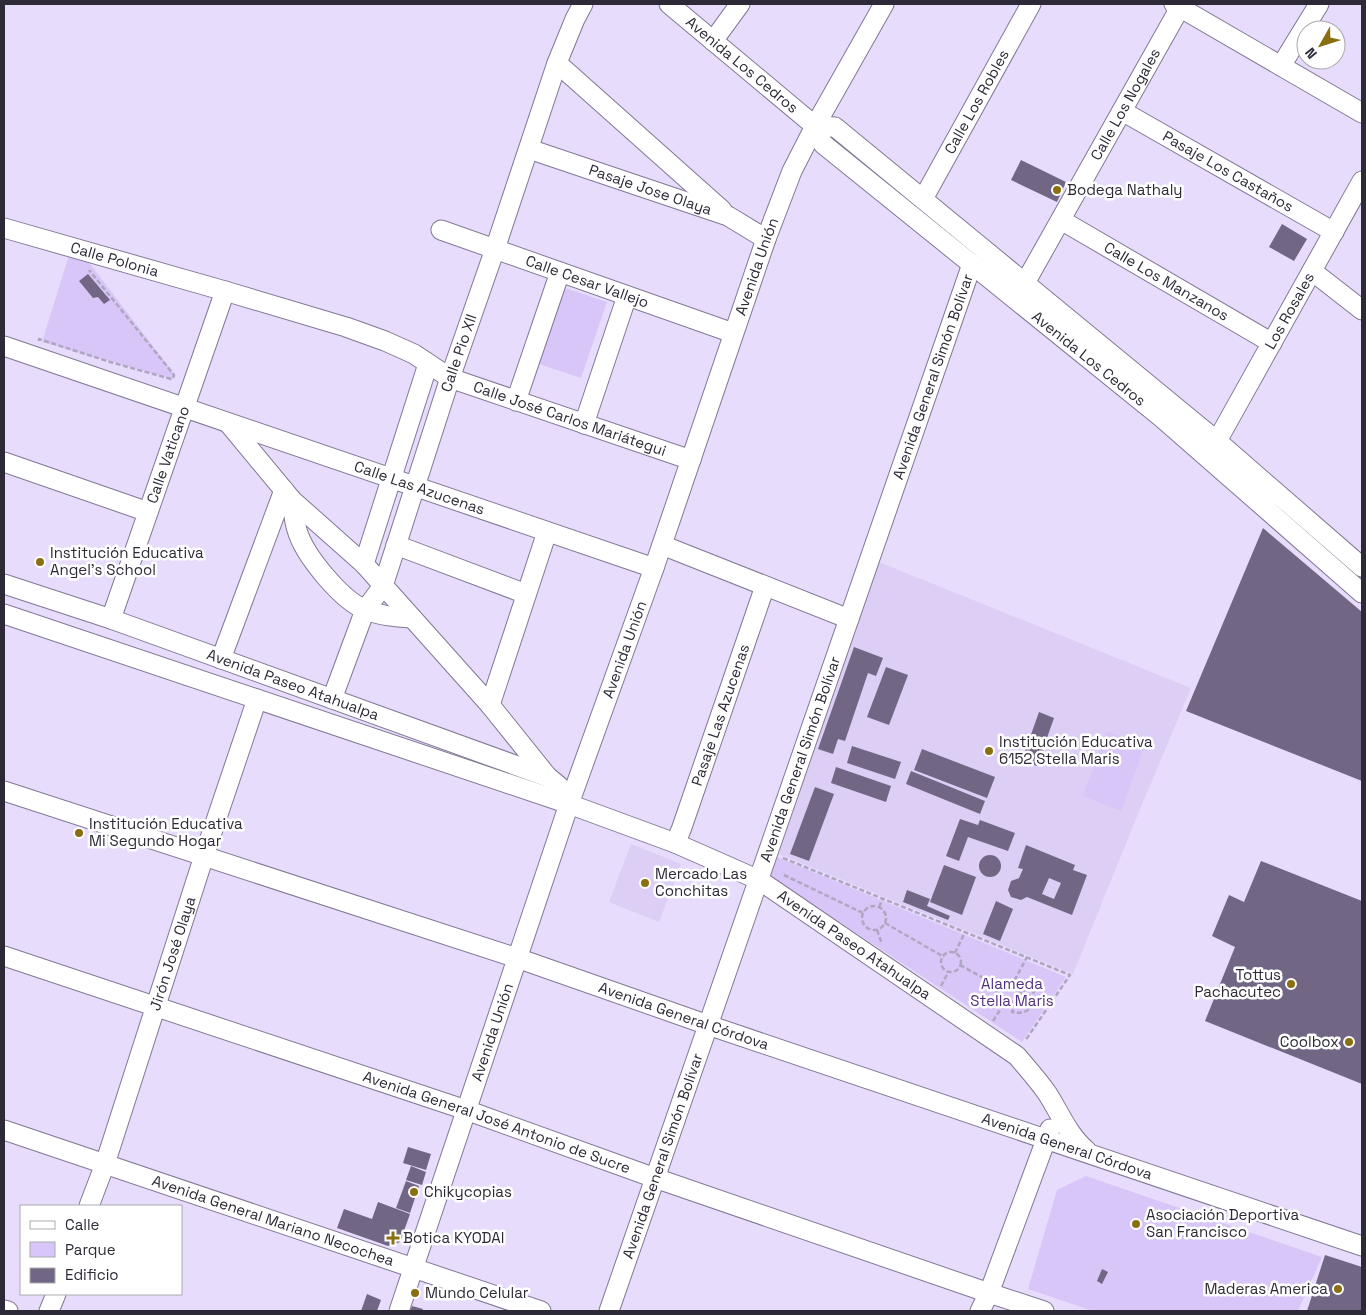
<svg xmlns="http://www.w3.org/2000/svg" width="1366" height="1315" viewBox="0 0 1366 1315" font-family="'Space Grotesk',sans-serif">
<rect width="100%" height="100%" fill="#e7dcfc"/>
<!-- built -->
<g fill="#dccef5">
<path d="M879 562 1191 688 1138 814 1073 974 779 854Z"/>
<path d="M631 844 681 864 659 922 609 902Z"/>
</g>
<!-- green -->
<g fill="#d8c6f8">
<path d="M70 252 87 260 175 375V378L172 379 42 342Z"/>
<path d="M565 288 607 302 581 378 539 364Z"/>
<path d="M1107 731 1145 745 1121 811 1083 796Z"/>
<path d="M777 857 1066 977 1022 1042 768 875Z"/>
<path d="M1086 1176 1322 1257 1298 1311H1093L1028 1289 1057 1190Z"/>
</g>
<!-- building -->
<g fill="#716784" fill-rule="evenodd">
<path d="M1021 160 1066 182 1057 202 1011 180Z"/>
<path d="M1282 224 1307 239 1294 261 1269 247Z"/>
<path d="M88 274 110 300 104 304 98 297 93 298 79 281Z"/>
<path d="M1263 528 1362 612V781L1186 711Z"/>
<path d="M854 647 883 658 876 676 868 673 845 741 838 739 833 754 818 749Z"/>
<path d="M886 667 908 675 889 725 867 717Z"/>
<path d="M1039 712 1054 718 1037 766 1022 760Z"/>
<path d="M852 746 901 762 895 779 847 763Z"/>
<path d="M922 749 995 777 987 798 914 770Z"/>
<path d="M836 767 891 786 886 802 831 783Z"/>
<path d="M911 771 985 801 980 814 906 784Z"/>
<path d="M815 787 834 794 809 861 790 854Z"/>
<path d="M960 819 978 825 980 820 1015 833 1008 851 968 837 959 861 946 856Z"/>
<path d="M1026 845 1075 865 1073 870 1087 875 1072 915 1027 897 1021 900 1011 897 1008 890 1011 881 1019 878 1023 869 1018 868ZM1049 878 1061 883 1054 899 1042 894Z"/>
<circle cx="990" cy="866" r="11"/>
<path d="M1261 861 1362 901V1084L1205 1021 1235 947 1212 936 1229 895 1244 902Z"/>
<path d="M944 865 976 877 962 915 930 902Z"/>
<path d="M907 890 930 899 927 906 950 916 948 920 903 902Z"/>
<path d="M996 901 1013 909 1000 941 983 934Z"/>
<path d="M408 1147 431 1154 426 1170 403 1163Z"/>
<path d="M411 1166 426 1172 422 1185 406 1180Z"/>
<path d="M406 1181 419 1186 410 1213 396 1208Z"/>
<path d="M378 1202 410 1214 400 1242 388 1246 337 1228 344 1209 372 1219Z"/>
<path d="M1325 1255 1362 1267V1311H1307Z"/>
<path d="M1102 1269 1108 1272 1102 1284 1097 1281Z"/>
<path d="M367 1294 381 1300 377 1311H361Z"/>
<path d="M412 1306 423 1309 422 1311H410Z"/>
</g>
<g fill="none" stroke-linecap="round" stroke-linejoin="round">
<defs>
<g id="minor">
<path id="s1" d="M669 4 815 126"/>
<path d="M1174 4 1362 113"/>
<path d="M713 41 740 4"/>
<path d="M557 63 722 210"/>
<path d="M1281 66 1319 4"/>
<path id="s2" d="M1122 111 1334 232"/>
<path id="s3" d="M529 149 728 216 766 239"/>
<path id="s4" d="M923 199 1031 4"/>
<path id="s5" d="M1061 220 1272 343"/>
<path id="s6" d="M4 228 225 291 346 327 385 341 414 354 450 378 691 460"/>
<path id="s7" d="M441 230 733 333"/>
<path d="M1312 271 1362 310"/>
<path id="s8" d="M1025 283 1182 4"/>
<path id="s9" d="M4 346 654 568"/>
<path d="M516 401 560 272"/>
<path d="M229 424 292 500 364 564 490 705 547 776"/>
<path d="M584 424 627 296"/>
<path id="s10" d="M1217 441 1362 181"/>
<path d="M4 462 148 512"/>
<path d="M292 500C293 510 294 521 297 530 304 555 342 601 366 610 381 616 396 617 412 618"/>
<path d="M396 545 526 594"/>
<path d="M662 545 849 619"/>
<path d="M364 564 428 364"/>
<path id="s11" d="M1362 567 1217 441 835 127 815 126 823 144 1161 417 1362 593"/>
<path id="s12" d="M4 584 111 619 548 777 559 786 569 804"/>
<path id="s13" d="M4 614 569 804 675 843 759 880 1017 1056C1027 1068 1038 1080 1047 1093 1060 1113 1068 1135 1087 1151"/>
<path id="s14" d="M111 619 225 291"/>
<path d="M221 659 284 490"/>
<path id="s15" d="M332 699 365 610 383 586 450 378 495 249 557 63 575 19 583 4"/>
<path d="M490 705 547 532"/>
<path id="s16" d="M4 791 517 958 708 1025 1362 1246"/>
<path id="s17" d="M675 843 681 830 765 586"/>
<path id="s18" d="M4 956 466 1110 655 1178 989 1293 1044 1311"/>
<path id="s19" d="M4 1130 541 1311"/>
<path id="s20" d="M89 1206 105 1164 204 856 257 699"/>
<path d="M4 1310 8 1311"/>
<path d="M49 1311 56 1294"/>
<path id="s21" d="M399 1311 569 804 654 568 766 239 792 171 815 126 884 4"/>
<path id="s22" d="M609 1311 972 264"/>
<path d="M980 1311 989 1293 1050 1129"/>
</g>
</defs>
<!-- minor casing -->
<use href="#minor" stroke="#827895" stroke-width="21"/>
<!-- path -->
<g stroke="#afa6c0" stroke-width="2.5" stroke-dasharray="5 2.5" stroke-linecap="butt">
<path d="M39 341V339L110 362 171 379 173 378 174 375 89 270"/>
<path d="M783 858 1070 975 1025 1041"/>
<path d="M784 875 863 913"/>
<circle cx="874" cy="918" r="12"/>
<path d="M879 907 883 898"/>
<path d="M885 923 944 957"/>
<path d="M877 930 882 944"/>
<circle cx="951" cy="962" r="10"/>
<path d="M955 953 965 932"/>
<path d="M960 965 996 985"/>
<path d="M999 980 1022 994 1028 984C1042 998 1031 1017 1012 1012L1016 1004 993 990Z"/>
<path d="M941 986 949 971"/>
<path d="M1011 987 1027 957"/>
<path d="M993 1021 1007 999"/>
</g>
<!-- minor -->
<use href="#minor" stroke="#fff" stroke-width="19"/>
</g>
<!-- markers -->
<g fill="#8a6f11" stroke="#fff" stroke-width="2">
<circle cx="1057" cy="190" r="5"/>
<circle cx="40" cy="562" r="5"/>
<circle cx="989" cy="751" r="5"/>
<circle cx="79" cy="833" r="5"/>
<circle cx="645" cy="883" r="5"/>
<circle cx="1291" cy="984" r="5"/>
<circle cx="1349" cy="1042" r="5"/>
<circle cx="414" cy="1192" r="5"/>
<circle cx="1136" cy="1224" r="5"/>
<path d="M390.5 1230.5h5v5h5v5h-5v5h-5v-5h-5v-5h5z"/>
<circle cx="1338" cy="1289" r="5"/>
<circle cx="415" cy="1293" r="5"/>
</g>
<g text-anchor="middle" stroke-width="5" stroke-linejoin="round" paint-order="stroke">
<!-- street labels -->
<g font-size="15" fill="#2e2936" stroke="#fff">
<text dy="5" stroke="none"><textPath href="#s1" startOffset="95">Avenida Los Cedros</textPath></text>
<text dy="5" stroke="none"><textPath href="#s4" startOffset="111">Calle Los Robles</textPath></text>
<text dy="5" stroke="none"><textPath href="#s8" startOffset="205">Calle Los Nogales</textPath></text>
<text dy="5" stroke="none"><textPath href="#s2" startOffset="122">Pasaje Los Castaños</textPath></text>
<text dy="5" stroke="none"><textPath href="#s3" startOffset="128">Pasaje Jose Olaya</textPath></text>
<text dy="5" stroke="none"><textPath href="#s6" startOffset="115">Calle Polonia</textPath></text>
<text dy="5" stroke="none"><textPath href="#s21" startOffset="1104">Avenida Unión</textPath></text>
<text dy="5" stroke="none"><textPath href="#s5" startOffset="122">Calle Los Manzanos</textPath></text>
<text dy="5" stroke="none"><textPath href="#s7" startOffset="155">Calle Cesar Vallejo</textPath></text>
<text dy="5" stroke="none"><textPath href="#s10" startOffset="149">Los Rosales</textPath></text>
<text dy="5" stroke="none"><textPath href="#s15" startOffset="370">Calle Pio XII</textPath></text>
<text dy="5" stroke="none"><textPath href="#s11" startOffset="1068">Avenida Los Cedros</textPath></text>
<text dy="5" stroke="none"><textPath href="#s22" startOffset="989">Avenida General Simón Bolívar</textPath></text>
<text dy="5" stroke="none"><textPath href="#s6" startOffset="599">Calle José Carlos Mariátegui</textPath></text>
<text dy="5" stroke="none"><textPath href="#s14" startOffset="174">Calle Vaticano</textPath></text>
<text dy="5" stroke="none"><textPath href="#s9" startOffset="439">Calle Las Azucenas</textPath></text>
<text dy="5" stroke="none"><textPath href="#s21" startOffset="699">Avenida Unión</textPath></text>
<text dy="5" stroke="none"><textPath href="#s12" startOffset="306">Avenida Paseo Atahualpa</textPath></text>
<text dy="5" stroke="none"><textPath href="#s17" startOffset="136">Pasaje Las Azucenas</textPath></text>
<text dy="5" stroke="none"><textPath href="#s22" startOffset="584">Avenida General Simón Bolívar</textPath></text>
<text dy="5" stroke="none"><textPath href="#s13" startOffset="916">Avenida Paseo Atahualpa</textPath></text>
<text dy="5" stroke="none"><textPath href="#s20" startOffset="266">Jirón José Olaya</textPath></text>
<text dy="5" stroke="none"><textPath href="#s16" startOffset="716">Avenida General Córdova</textPath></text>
<text dy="5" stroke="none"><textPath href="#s21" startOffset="294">Avenida Unión</textPath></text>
<text dy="5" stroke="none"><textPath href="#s18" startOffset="520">Avenida General José Antonio de Sucre</textPath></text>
<text dy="5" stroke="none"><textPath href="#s16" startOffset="1121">Avenida General Córdova</textPath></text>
<text dy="5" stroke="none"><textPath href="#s22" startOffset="164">Avenida General Simón Bolívar</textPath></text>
<text dy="5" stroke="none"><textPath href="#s19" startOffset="284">Avenida General Mariano Necochea</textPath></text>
</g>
<!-- poi labels -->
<g font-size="15" fill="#2e2936" stroke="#fff" text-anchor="start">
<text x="1067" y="195">Bodega Nathaly</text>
<text x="50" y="558">Institución Educativa<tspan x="50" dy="17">Angel's School</tspan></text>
<text x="999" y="747">Institución Educativa<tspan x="999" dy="17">6152 Stella Maris</tspan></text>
<text x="89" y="829">Institución Educativa<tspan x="89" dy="17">Mi Segundo Hogar</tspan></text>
<text x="655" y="879">Mercado Las<tspan x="655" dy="17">Conchitas</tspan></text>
<text x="1281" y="980" text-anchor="end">Tottus<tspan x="1281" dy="17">Pachacutec</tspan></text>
<text x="1339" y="1047" text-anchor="end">Coolbox</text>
<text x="424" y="1197">Chikycopias</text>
<text x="1146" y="1220">Asociación Deportiva<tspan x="1146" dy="17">San Francisco</tspan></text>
<text x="403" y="1243">Botica KYODAI</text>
<text x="1328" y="1294" text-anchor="end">Maderas America</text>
<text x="425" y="1298">Mundo Celular</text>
</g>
<!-- park labels -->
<g font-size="15" fill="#52307d" stroke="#fff">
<text x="1012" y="989">Alameda<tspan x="1012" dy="17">Stella Maris</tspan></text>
</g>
</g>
<!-- border -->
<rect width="1366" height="1315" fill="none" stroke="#2e2936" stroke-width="10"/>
<!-- legend -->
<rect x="20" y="1205" width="162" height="90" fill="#ffffff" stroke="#aba9af"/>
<rect x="30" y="1221" width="25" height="8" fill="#ffffff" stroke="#aba9af"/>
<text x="65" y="1230" font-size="15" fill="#2e2936">Calle</text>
<rect x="30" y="1242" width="25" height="15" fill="#d8c6f8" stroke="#aba9af"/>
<text x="65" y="1255" font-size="15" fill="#2e2936">Parque</text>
<rect x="30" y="1268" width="25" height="15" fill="#716784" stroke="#aba9af"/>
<text x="65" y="1280" font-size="15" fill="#2e2936">Edificio</text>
<!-- north arrow -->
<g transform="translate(1321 45) rotate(231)"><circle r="24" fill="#ffffff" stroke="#aba9af"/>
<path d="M0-4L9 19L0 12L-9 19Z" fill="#8a6f11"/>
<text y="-8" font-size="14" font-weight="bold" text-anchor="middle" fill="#2e2936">N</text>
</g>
</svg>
